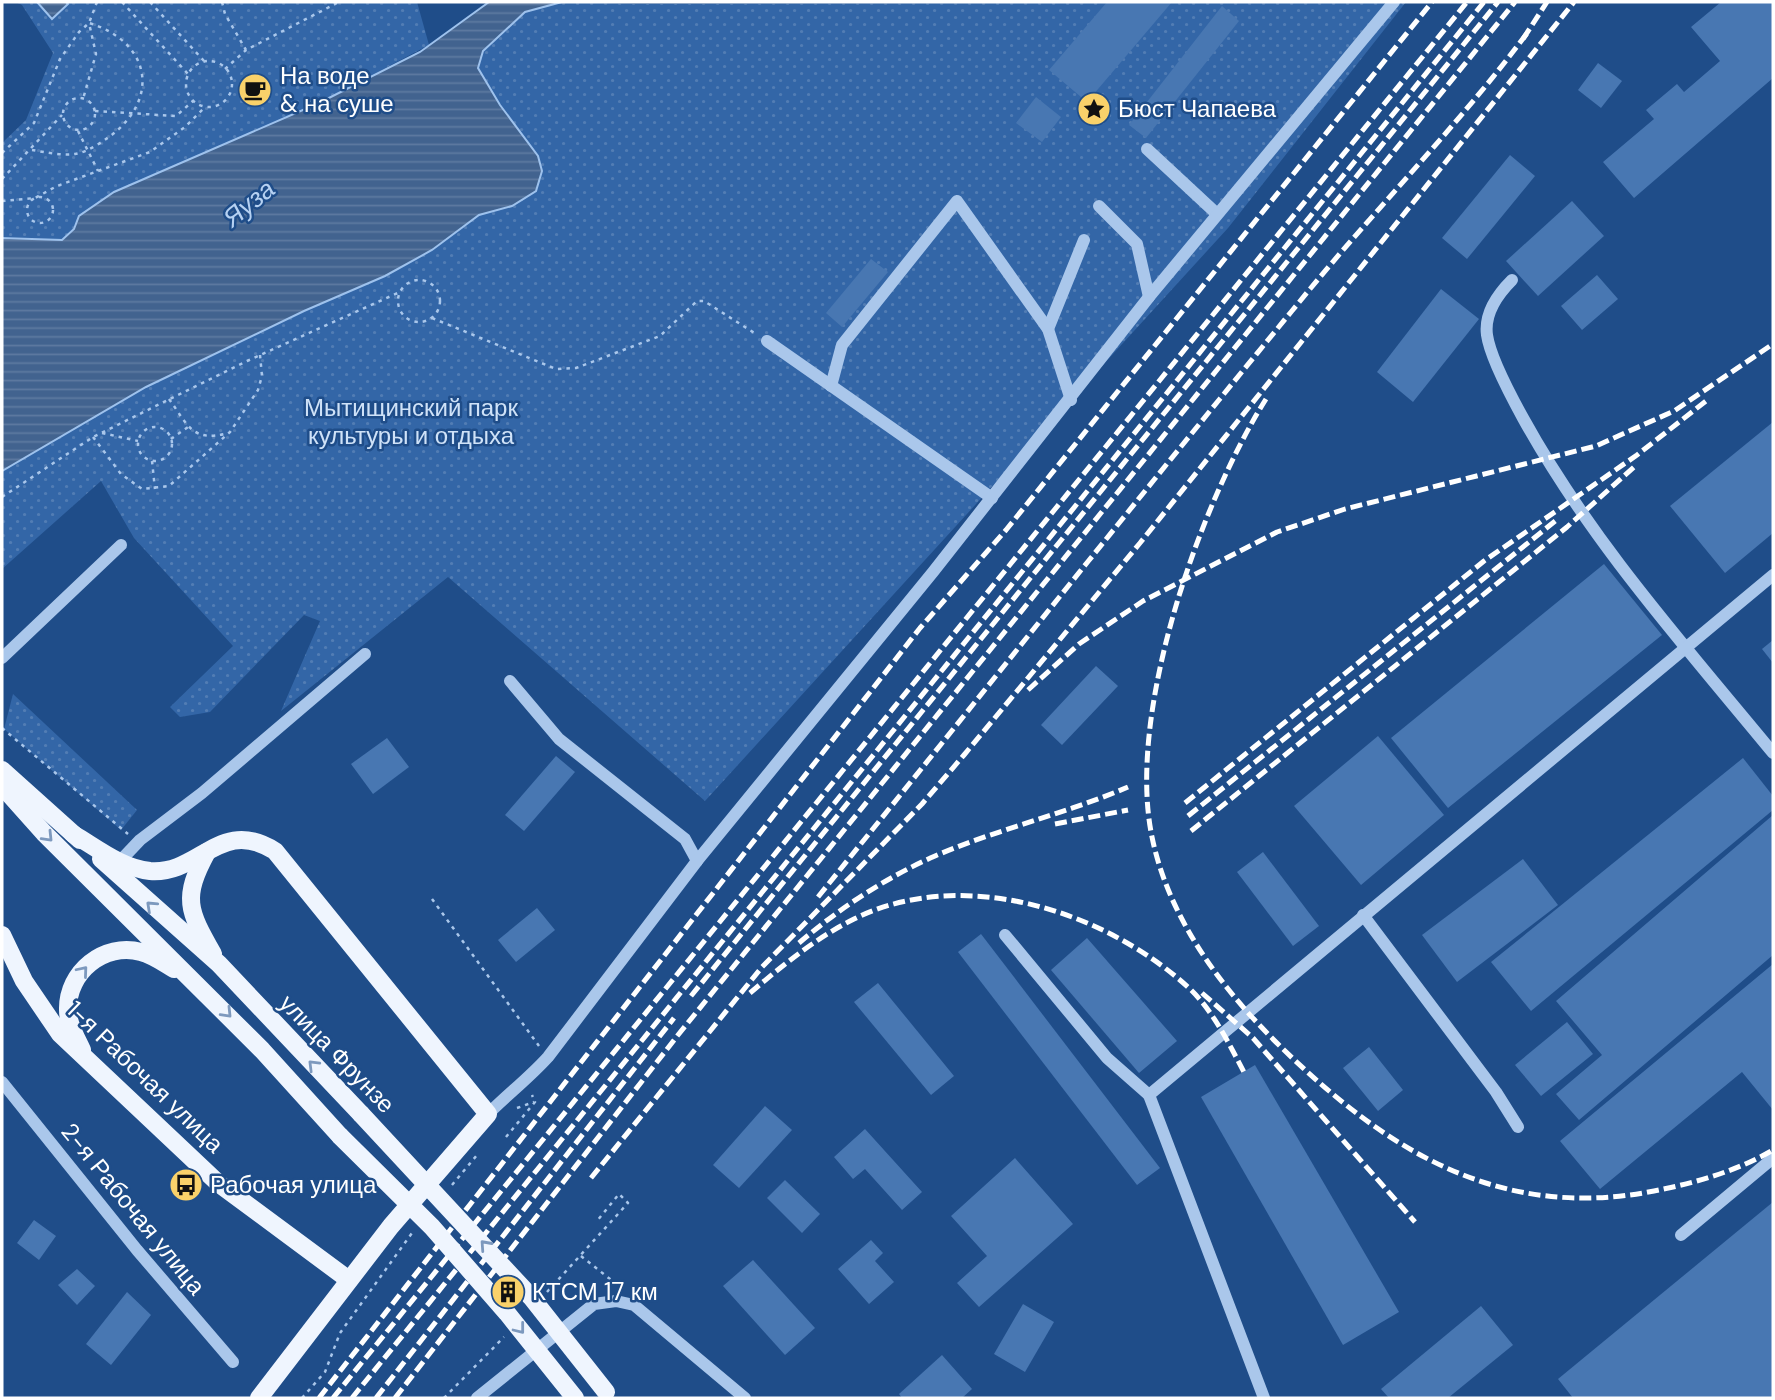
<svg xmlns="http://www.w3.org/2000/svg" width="1775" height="1400" viewBox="0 0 1775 1400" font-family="'DM Sans',sans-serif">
<defs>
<pattern id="green-dots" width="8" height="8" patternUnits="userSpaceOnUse" patternTransform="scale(1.75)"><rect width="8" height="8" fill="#3366a7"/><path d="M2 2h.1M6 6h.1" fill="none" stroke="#527db4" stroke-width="1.8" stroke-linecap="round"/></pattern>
<pattern id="water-rules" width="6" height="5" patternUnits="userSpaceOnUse" patternTransform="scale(1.75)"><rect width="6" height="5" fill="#42638f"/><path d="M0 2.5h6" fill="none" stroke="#5e7aa0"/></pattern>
</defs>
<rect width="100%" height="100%" fill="#1f4d89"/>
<!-- green -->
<g fill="url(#green-dots)">
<path d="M16 2H417L429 45 319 103 114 192 79 216 74 229 62 241 2 238V143L26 120 53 53 22 5Z"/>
<path d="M562 2 635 4 1406 2 1228 228 705 801 448 577 281 711 320 621 304 615 210 712 180 717 170 707 233 646 134 538 101 481 2 569V471L146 387 304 311 385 276 432 250 479 215 512 206 499 105 478 68 483 51 525 11Z"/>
<path d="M13 694 137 810 121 830 4 729Z"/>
</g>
<!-- water -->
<g fill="url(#water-rules)" stroke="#9ec2ed" stroke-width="2">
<path d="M37 2H66L68 4 52 19Z"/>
<path d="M489 2H562L525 12 483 51 478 68 500 105 538 156 542 171 536 191 512 206 479 215 432 250 385 276 304 311 146 387 2 471V238L62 240 74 229 79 216 114 192 319 103 420 52Z"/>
</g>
<!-- building -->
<g fill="#4877b2">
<path d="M1107 2H1172L1087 102 1049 70Z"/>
<path d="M1721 2H1773V78L1634 198 1603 162 1654 119 1646 110 1677 84 1684 92 1720 61 1691 27Z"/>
<path d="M1222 6 1239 21 1146 138 1129 125Z"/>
<path d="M1598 63 1622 81 1601 108 1578 90Z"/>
<path d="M1036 97 1061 117 1042 142 1016 123Z"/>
<path d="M1510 155 1535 176 1467 259 1442 238Z"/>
<path d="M1572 201 1604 236 1538 296 1506 261Z"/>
<path d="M871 259 888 272 842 327 826 313Z"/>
<path d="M1597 275 1618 299 1582 330 1561 306Z"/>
<path d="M1441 289 1479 319 1413 402 1377 372Z"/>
<path d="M1773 422V533L1725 573 1670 506Z"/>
<path d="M1604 564 1662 635 1448 808 1391 738Z"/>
<path d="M1773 640V663L1762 649Z"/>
<path d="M1096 666 1118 686 1062 745 1041 725Z"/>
<path d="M1378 736 1444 815 1361 885 1294 806Z"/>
<path d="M387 738 409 767 373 794 351 764Z"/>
<path d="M556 756 575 772 524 831 505 815Z"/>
<path d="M1743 758 1773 796V810L1531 1011 1491 962Z"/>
<path d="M1773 815V955L1579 1120 1556 1094 1602 1055 1556 1001Z"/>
<path d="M1263 852 1319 926 1293 946 1237 872Z"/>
<path d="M1523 859 1558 905 1457 982 1422 935Z"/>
<path d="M537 908 555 930 516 962 498 940Z"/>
<path d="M981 934 1160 1168 1137 1185 958 952Z"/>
<path d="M1087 938 1177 1041 1139 1073 1051 970Z"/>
<path d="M1773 964V1110L1742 1072 1600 1189 1560 1141Z"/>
<path d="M878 983 954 1076 931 1095 854 1002Z"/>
<path d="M1567 1022 1593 1054 1541 1096 1515 1065Z"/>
<path d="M1369 1047 1403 1090 1378 1111 1343 1068Z"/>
<path d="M1255 1065 1399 1312 1343 1345 1201 1097Z"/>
<path d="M765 1106 792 1130 739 1188 713 1165Z"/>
<path d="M865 1129 922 1192 902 1210 865 1169 853 1179 834 1157Z"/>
<path d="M1015 1158 1073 1224 979 1307 957 1283 987 1256 951 1216Z"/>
<path d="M785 1180 820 1214 802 1233 767 1198Z"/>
<path d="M1773 1202V1398H1573L1558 1379Z"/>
<path d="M34 1220 56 1236 39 1260 17 1243Z"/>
<path d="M871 1240 883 1253 875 1261 894 1282 869 1304 838 1269Z"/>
<path d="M753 1260 815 1328 785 1355 723 1286Z"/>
<path d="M77 1269 95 1286 77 1305 58 1285Z"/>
<path d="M511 1281 519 1288 505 1304 498 1297Z"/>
<path d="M127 1292 151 1315 111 1365 86 1344Z"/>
<path d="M1023 1304 1054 1322 1025 1372 994 1354Z"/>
<path d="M1481 1306 1513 1345 1448 1398H1389L1381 1389Z"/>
<path d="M942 1355 972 1389 962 1398H902L899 1394Z"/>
</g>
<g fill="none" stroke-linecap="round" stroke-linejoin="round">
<!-- path -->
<g stroke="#aac7eb" stroke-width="2.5" stroke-dasharray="3.5 5" stroke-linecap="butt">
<path d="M122 2 188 74"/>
<path d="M150 2 204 61"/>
<path d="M222 2 225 14 246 50 339 2"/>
<circle cx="209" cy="84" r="23"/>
<path d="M225 69 246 50"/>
<circle cx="79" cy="114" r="16"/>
<path d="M95 111 176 116 193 101"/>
<path d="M78 131 98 171"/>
<path d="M32 150C45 152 61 156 75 154 87 152 99 144 109 137 161 99 151 42 89 23L96 54 83 99"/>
<path d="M2 153 34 123 60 59 79 32 89 23 97 2"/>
<path d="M2 179 62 115"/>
<circle cx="40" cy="210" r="13"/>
<path d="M2 201 35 198 57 186 150 152 185 127 205 107"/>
<circle cx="419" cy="301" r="21"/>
<path d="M432 318 556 369 576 368 660 336 697 301H704L756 334"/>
<path d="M169 399C188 425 192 443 228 433"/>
<circle cx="155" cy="444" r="17"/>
<path d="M102 433 138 441"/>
<path d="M93 437 121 474 142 489 169 486 230 432 258 390 262 376 260 355"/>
<path d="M171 439 188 427"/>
<path d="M152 461 155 489"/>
<path d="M2 497 93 437 247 361 400 292"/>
<path d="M2 728 128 834"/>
<path d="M432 899 539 1046"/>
<path d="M517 1108 534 1102"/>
<path d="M506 1137 535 1102 532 1095"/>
<path d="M452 1185 477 1155"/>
<path d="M581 1256 620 1287"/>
<path d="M547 1292 628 1203 619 1194 597 1221"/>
<path d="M302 1398 325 1372 340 1333 412 1233"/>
<path d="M444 1398 504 1337"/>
</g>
<!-- minor -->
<g stroke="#aac7eb" stroke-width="12">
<path d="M1147 149 1217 214"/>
<path d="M1099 206 1137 244 1149 297"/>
<path d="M1512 280C1498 294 1484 313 1487 335 1490 357 1512 398 1523 418 1590 540 1685 646 1773 753"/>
<path d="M1048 329 1084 240"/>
<path d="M767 341 992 498"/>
<path d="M831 386 842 345 957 201 1048 329 1071 400"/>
<path d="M2 658 121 545"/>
<path d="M510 681 559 739 685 839 697 861"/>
<path d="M122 859 140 840 202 793 365 654"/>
<path d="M1363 915 1496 1092 1518 1127"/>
<path d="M1005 935 1107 1058 1149 1095"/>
<path d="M2 1082 137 1250 233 1362"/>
<path d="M488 1114C508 1094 529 1078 548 1057L697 861 933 572 1149 297 1394 2"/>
<path d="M1681 1235 1773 1158"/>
<path d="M477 1398 594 1304 616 1301 634 1305 745 1398"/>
<path d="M1264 1398 1149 1095 1773 575"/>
</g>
<!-- major -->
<g stroke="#eff5fe" stroke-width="18">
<path d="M2 770 80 840"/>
<path d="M2 786 44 833 262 1050 340 1136"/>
<path d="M73 834C97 848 121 868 150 871 200 875 220 816 275 851L488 1114 391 1226 259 1398"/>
<path d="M207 852C182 898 188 910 213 954"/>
<path d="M101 859 219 964 361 1114"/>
<path d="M2 935 24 981 60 1034 218 1183 349 1280"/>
<path d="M82 1050C76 1037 68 1024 68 1010 67 972 104 942 141 952 153 955 164 963 174 969"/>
</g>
<!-- rail -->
<g stroke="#fff" stroke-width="5" stroke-dasharray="12 5" stroke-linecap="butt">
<path d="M1523 39 1547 2"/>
<path d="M1266 399C1200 504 1126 713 1152 837 1169 920 1224 992 1283 1049 1389 1152 1501 1221 1654 1191 1695 1183 1737 1171 1773 1150"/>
<path d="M1028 690 1079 644 1143 601 1277 532 1345 509 1596 446 1674 411 1773 344"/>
<path d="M1185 803 1484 561 1637 455 1706 401"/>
<path d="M1188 816 1559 518"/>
<path d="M1055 824 1128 810"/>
<path d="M1191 831 1567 527 1634 467"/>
<path d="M818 897C982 694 1144 490 1310 289 1382 202 1461 122 1528 32"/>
<path d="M799 943C840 908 885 878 935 856 998 829 1065 814 1128 787"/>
<path d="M750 993C783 965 816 938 854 919 963 865 1106 911 1190 989 1214 1012 1229 1044 1245 1074"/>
<path d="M1202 993 1253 1038 1415 1222"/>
<path d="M691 996 1498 2"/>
<path d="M591 1178 762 967 922 804 964 755 1140 543 1574 2"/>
<path d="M319 1398 920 628 1006 530 1432 2"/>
<path d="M333 1398 1467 2"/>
<path d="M352 1398 1484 2"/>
<path d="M376 1398 674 1018"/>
<path d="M395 1398 678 1035 1515 2"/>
</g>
<!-- major-bridge -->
<g stroke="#eff5fe" stroke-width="18">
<path d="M361 1114 531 1297 606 1392"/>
<path d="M340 1136 432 1227 507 1313 575 1398"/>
</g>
</g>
<!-- one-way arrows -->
<defs><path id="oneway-chevron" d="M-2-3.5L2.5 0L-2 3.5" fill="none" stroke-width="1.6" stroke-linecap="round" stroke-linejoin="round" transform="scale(1.75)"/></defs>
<g stroke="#7d99be">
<use href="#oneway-chevron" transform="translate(48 837) rotate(46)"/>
<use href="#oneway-chevron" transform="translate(151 906) rotate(-137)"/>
<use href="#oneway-chevron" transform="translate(83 971) rotate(-50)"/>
<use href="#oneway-chevron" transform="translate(227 1013) rotate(46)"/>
<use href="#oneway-chevron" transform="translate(313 1065) rotate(-135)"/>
<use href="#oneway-chevron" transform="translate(485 1245) rotate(-132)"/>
<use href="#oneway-chevron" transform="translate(520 1329) rotate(52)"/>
</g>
<!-- icons -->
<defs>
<symbol id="cafe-disc" viewBox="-11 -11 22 22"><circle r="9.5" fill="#f9d16a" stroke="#1f4d89"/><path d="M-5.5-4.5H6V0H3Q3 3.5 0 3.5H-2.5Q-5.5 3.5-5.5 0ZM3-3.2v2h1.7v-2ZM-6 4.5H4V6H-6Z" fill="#111"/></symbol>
<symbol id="sight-disc" viewBox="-11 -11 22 22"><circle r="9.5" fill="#f9d16a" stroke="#1f4d89"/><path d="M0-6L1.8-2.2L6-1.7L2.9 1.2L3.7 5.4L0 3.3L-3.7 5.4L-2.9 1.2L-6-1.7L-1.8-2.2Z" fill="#111"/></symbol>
<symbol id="bus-disc" viewBox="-11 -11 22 22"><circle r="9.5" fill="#f9d16a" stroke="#1f4d89"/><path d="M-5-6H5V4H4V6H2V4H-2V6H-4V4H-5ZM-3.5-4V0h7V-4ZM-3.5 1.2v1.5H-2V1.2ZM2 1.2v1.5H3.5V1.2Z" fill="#111"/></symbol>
<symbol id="building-disc" viewBox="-11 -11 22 22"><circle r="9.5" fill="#f9d16a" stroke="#1f4d89"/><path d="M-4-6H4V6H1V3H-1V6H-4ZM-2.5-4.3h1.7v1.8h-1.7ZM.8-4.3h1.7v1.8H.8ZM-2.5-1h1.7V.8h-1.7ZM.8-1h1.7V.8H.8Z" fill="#111"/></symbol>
</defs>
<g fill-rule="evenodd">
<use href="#cafe-disc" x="236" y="71" width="38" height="38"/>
<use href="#sight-disc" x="1075" y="90" width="38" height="38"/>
<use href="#bus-disc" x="167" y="1166" width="38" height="38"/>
<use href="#building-disc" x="489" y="1273" width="38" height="38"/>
</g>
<g text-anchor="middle" stroke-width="5" stroke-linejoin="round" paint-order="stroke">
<!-- poi labels -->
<g font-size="24" fill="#fff" stroke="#1f4d89" text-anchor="start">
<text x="280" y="84">На воде<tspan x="280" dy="28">&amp; на суше</tspan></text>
<text x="1118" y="117">Бюст Чапаева</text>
<text x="210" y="1193">Рабочая улица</text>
<text x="532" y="1300">КТСМ 17 км</text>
</g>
<!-- park labels -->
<g font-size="24" fill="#cfe2f8" stroke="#1f4d89">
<text x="411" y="416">Мытищинский парк<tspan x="411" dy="28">культуры и отдыха</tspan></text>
</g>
<!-- street labels -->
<g font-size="24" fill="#fff" stroke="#1f4d89">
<text transform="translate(337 1054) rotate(46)" y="8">улица Фрунзе</text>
<text transform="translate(145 1077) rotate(44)" y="8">1-я Рабочая улица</text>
<text transform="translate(133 1209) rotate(51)" y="8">2-я Рабочая улица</text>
</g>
<!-- water labels -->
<g font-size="26" font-style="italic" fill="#b6d1f2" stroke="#1f4d89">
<text transform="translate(249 203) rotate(-39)" y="9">Яуза</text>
</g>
</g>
<!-- border -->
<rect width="1775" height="1400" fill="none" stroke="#ffffff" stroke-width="7"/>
</svg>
